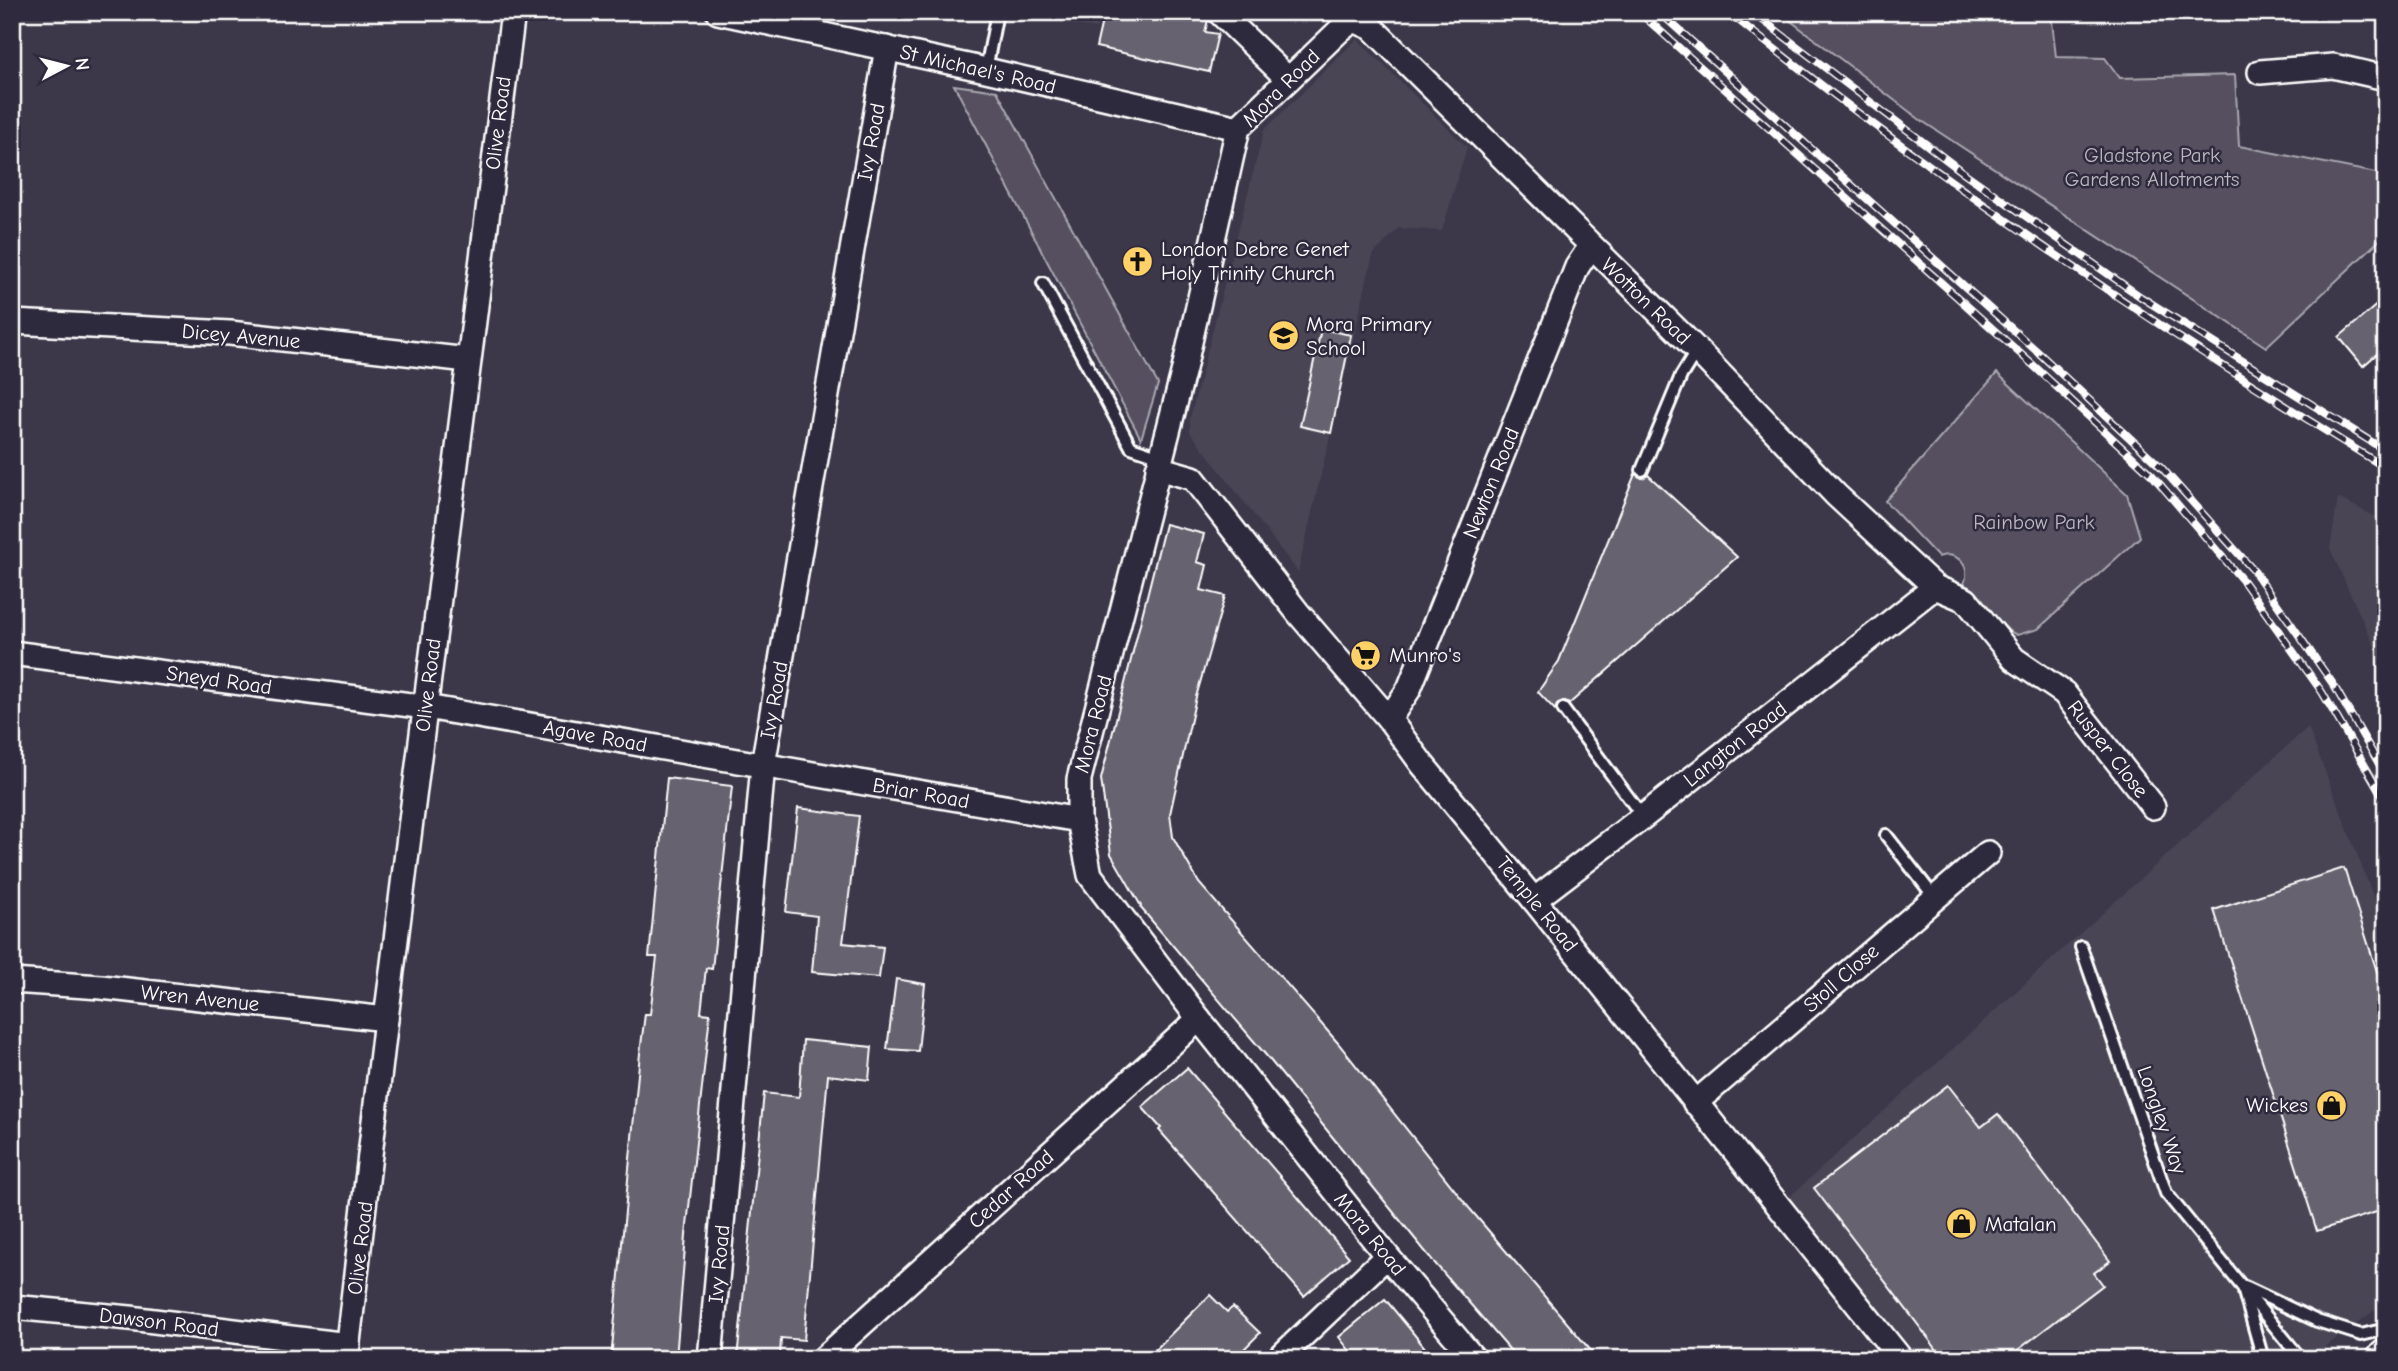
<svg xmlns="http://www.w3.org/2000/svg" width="2398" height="1371" viewBox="0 0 2398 1371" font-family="'Comic Neue',sans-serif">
<rect width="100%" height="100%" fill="#3c3749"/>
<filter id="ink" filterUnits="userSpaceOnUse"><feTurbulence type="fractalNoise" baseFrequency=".0143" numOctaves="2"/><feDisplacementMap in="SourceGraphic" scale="14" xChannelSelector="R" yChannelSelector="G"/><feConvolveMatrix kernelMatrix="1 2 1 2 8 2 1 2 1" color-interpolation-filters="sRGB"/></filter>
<g filter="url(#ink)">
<!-- built -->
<g fill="#494455">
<path d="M1013 12H1100L1096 29Z"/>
<path d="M1357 39 1467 147 1442 231 1399 228 1373 255 1298 572 1190 432V418L1264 130Z"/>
<path d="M2338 498 2386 522V672L2330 549Z"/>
<path d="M2308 727 2386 929V1302L2309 1359H1920L1787 1199Z"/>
</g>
<!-- green -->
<g fill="#555060" stroke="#aaa8b0" stroke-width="2">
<path d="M1779 12H2051L2056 57 2105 58 2120 78 2235 75 2239 146 2386 175V234L2266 347 1919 119Z"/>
<path d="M954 85 997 91 1158 384 1141 439Z"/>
<path d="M1997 373 2127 494 2140 537 2038 629 2017 635 2009 631 1964 584C1972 565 1956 550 1938 557L1885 501Z"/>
</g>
<!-- building -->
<g fill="#666270" stroke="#fff" stroke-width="2">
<path d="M1104 12H1205L1208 20 1205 32 1218 34 1209 72 1096 47Z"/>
<path d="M2386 297V346L2363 366 2339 337Z"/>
<path d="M1321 329 1351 335 1331 433 1300 426Z"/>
<path d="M1635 474 1642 478 1648 475 1737 557 1569 704 1563 701 1558 703 1555 710 1538 692 1559 661Z"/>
<path d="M1165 524 1204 534 1197 562 1207 565 1201 590 1225 596 1196 697 1170 814 1173 837 1179 848 1199 883 1338 1043 1470 1209 1598 1359H1519L1509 1349 1433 1261 1270 1060 1140 907 1141 906 1111 854 1101 779Z"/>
<path d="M667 778 732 786 712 969 706 968 701 1013 710 1014 686 1235 676 1359H611L640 1053 645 1014H650L657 957H649Z"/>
<path d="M798 808 859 816 843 943 883 947 879 978 812 972 817 916 786 912Z"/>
<path d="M2344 868 2386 1000V1209L2317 1231 2214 910Z"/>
<path d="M896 979 925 984 918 1051 887 1049Z"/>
<path d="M803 1040 872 1047 869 1080 828 1075 804 1340 781 1338 780 1359H737L764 1093 799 1097Z"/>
<path d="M1187 1068 1349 1257 1304 1296 1159 1130 1161 1128 1142 1107Z"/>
<path d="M1948 1085 1981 1127 1998 1114 2110 1261 2094 1273 2103 1285 2006 1359H1944L1814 1188Z"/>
<path d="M1210 1295 1227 1312 1233 1307 1260 1333 1234 1359H1146Z"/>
<path d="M1385 1299 1409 1328 1434 1359H1356L1339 1337Z"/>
</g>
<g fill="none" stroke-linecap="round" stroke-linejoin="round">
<defs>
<g id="lane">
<path d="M986 70 997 12"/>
<path d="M1043 283 1131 447 1161 457"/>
<path d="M1642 470 1681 376 1697 350"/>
<path d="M1563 709 1643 817"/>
<path d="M1886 835 1935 898"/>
<path d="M2081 947 2166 1193 2301 1359"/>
<path d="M2245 1287 2317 1321 2361 1335 2386 1329"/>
<path d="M2244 1292 2263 1359"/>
</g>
<g id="street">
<path d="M718 12 986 70 1238 128"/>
<path d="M1219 12 1288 79"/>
<path d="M2260 72 2333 66 2386 78"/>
<path d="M12 322 230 333 468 360"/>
<path d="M1158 468 1193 478 1299 614 1389 719 1422 764 1534 900 1901 1359"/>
<path d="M12 653 426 707 1079 820"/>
<path d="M1389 719 1409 689 1577 267 1591 246"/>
<path d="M1534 900 1643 817 1935 587"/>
<path d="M12 981 101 987 386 1019"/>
<path d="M1695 1103 1988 853"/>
<path d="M12 1307 130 1318 348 1345"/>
<path d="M346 1359 386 1019 513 12"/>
<path d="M710 1359 763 765 887 48"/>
<path d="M823 1359 1199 1019"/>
<path d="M1278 1359 1387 1256"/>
<path d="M1474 1359 1387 1256 1199 1019 1090 875 1079 820V779L1184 369 1238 128 1341 29 1354 20 1372 28 1697 350 1836 495 1935 587 1966 600 2014 659 2064 693 2153 807"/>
</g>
<path id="primary" d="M2385 1359 2386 1358"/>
</defs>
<!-- lane casing -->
<use href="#lane" stroke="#fff" stroke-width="16"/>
<!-- street casing -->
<use href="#street" stroke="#fff" stroke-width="28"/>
<!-- primary casing -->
<use href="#primary" stroke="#fff" stroke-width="40"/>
<!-- lane -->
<use href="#lane" stroke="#2f2a3d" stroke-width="10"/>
<!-- street -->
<use href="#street" stroke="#2f2a3d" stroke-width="23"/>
<!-- primary -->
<use href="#primary" stroke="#2f2a3d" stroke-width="35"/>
<defs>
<g id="rail">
<path d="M1639 12 2033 365 2153 476 2243 581 2322 692 2386 802"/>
<path d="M1659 12 2040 354 2161 467 2254 571 2333 684 2386 776"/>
<path d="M1728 12C1937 180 2158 329 2386 468"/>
<path d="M1752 12 1960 170 2141 297 2386 451"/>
</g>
</defs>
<!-- rail casing -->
<use href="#rail" stroke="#fff" stroke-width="8"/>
<!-- rail -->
<use href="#rail" stroke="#2f2a3d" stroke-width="5" stroke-dasharray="16" stroke-linecap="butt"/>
</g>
</g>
<!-- icons -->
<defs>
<symbol id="church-disc" viewBox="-11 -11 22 22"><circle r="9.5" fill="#ffd166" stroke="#2f2a3d"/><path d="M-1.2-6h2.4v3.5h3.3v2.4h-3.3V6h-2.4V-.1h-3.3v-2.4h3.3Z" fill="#111"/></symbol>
<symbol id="school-disc" viewBox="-11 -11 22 22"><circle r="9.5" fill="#ffd166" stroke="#2f2a3d"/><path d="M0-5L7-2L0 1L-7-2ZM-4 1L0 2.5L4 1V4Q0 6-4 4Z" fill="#111"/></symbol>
<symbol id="supermarket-disc" viewBox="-11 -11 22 22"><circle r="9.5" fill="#ffd166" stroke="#2f2a3d"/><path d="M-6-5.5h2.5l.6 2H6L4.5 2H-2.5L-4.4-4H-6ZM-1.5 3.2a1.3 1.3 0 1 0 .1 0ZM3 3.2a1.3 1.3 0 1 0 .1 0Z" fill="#111"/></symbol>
<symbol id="shop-disc" viewBox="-11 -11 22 22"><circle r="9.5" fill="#ffd166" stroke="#2f2a3d"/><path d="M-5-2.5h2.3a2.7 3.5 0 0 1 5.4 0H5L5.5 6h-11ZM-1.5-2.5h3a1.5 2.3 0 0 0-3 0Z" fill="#111"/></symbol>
</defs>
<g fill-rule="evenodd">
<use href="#church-disc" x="1120" y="244" width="35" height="35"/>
<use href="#school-disc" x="1266" y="318" width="35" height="35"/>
<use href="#supermarket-disc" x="1348" y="638" width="35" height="35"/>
<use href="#shop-disc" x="2314" y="1088" width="35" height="35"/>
<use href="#shop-disc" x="1944" y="1206" width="35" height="35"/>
</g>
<g text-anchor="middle" stroke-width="5" stroke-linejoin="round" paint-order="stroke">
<!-- street labels -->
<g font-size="21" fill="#fff" stroke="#2f2a3d">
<text transform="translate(978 69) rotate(13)" y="7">St Michael's Road</text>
<text transform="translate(1281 88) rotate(-45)" y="7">Mora Road</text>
<text transform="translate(498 123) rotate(-83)" y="7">Olive Road</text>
<text transform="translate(871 142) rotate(-80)" y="7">Ivy Road</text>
<text transform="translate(1646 301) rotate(44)" y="7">Wotton Road</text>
<text transform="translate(241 336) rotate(5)" y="7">Dicey Avenue</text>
<text transform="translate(1491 483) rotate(-68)" y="7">Newton Road</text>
<text transform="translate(219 680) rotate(8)" y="7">Sneyd Road</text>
<text transform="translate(428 685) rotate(-83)" y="7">Olive Road</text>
<text transform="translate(774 700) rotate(-80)" y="7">Ivy Road</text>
<text transform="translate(1093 724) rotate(-76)" y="7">Mora Road</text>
<text transform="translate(595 736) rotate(10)" y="7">Agave Road</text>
<text transform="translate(1735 744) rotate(-38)" y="7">Langton Road</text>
<text transform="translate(2108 749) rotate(52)" y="7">Rusper Close</text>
<text transform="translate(921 793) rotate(10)" y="7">Briar Road</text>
<text transform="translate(1537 904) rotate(51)" y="7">Temple Road</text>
<text transform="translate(1841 978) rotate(-41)" y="7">Stoll Close</text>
<text transform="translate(200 998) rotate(6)" y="7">Wren Avenue</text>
<text transform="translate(2162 1120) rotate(71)" y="7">Longley Way</text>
<text transform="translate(1011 1189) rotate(-42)" y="7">Cedar Road</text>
<text transform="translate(1370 1234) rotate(51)" y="7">Mora Road</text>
<text transform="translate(360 1248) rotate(-83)" y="7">Olive Road</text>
<text transform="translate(719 1264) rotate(-85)" y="7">Ivy Road</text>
<text transform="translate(159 1322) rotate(7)" y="7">Dawson Road</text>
</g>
<!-- park labels -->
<g font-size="21" fill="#bbb9bf" stroke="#2f2a3d">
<text x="2152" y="162">Gladstone Park<tspan x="2152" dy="24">Gardens Allotments</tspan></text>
<text x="2034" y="529">Rainbow Park</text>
</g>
<!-- poi labels -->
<g font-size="21" fill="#fff" stroke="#2f2a3d" text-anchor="start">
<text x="1161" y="256">London Debre Genet<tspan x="1161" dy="24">Holy Trinity Church</tspan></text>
<text x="1306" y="331">Mora Primary<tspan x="1306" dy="24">School</tspan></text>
<text x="1389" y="662">Munro's</text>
<text x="2308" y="1112" text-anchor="end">Wickes</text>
<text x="1985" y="1231">Matalan</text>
</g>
</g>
<!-- margin -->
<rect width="2398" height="1371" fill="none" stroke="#2f2a3d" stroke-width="42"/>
<rect x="21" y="21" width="2356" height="1329" fill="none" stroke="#fff" stroke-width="2.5" filter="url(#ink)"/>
<!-- north arrow -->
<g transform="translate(66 66) rotate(83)" stroke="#2f2a3d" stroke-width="5" paint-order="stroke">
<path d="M0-5L12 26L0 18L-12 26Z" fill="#ffffff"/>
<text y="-10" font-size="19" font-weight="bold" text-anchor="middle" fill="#ffffff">N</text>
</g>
</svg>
